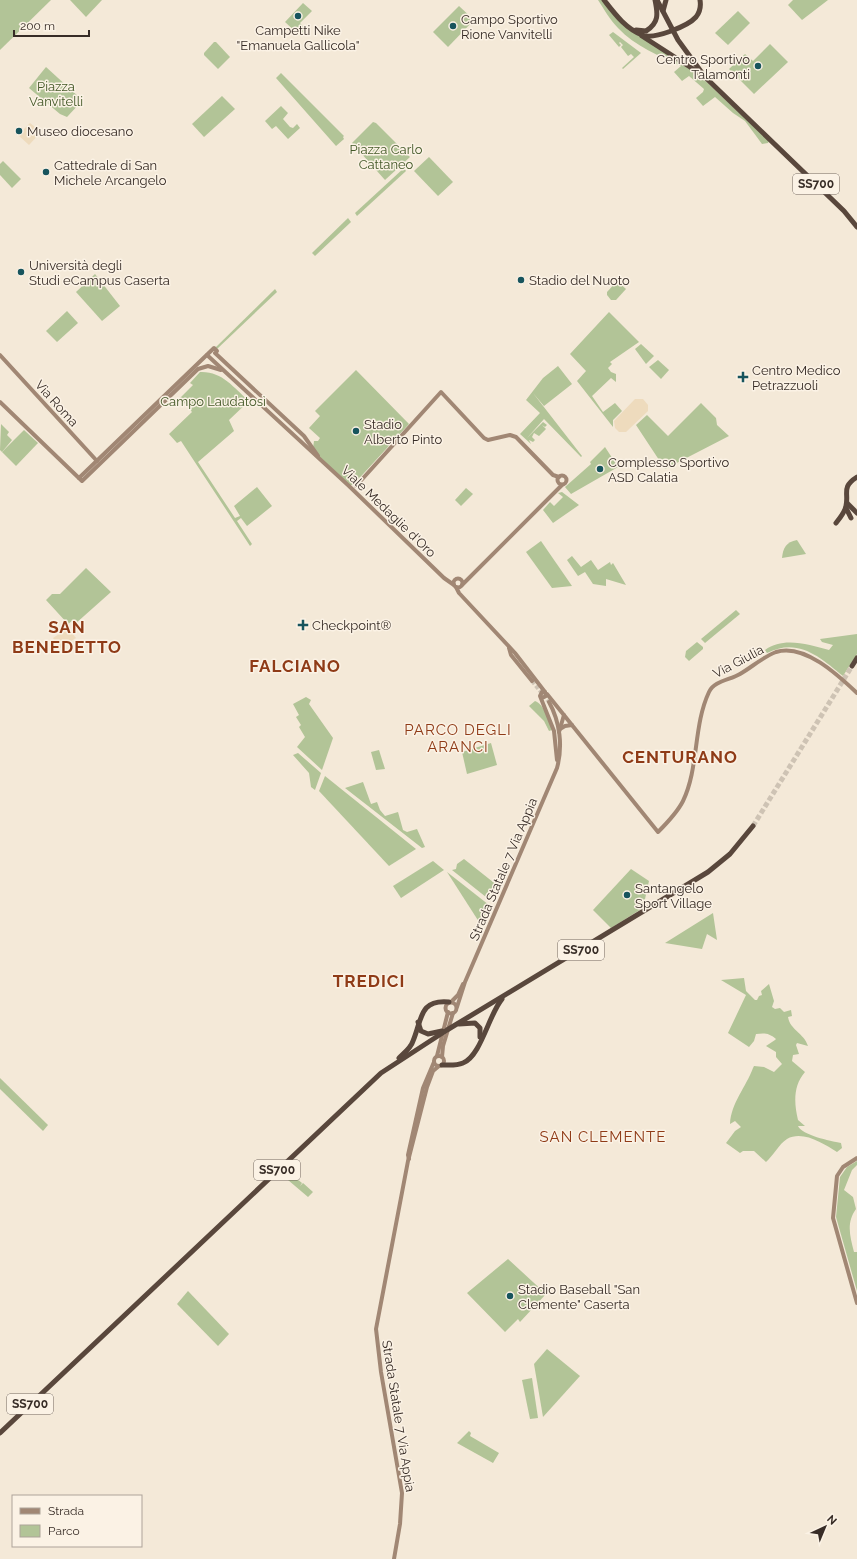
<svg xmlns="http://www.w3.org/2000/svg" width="857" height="1559" viewBox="0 0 857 1559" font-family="Raleway,sans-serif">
<rect width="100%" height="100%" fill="#f4e9d8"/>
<!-- green -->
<g fill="#b2c497">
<path d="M0 0H51L0 50Z"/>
<path d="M70 0H102L86 17Z"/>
<path d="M598 0H602L627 28 697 73 769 141 768 143 762 144 745 121 733 113 715 97 703 106 696 98 703 92 704 89 689 76 682 81 674 72 681 66C659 56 635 46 618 28 610 20 604 9 598 0Z"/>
<path d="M793 0H828L802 20 788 5Z"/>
<path d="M303 3 312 11 300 23 306 30 300 36 285 22Z"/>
<path d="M459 6 474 20 448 47 433 32Z"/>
<path d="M738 11 750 23 728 45 715 33Z"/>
<path d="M613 32 641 53 623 69 622 68 634 57 631 54 628 56 621 47 623 45 620 42 619 43 621 45 619 47 609 35Z"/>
<path d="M214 42H216L230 57 218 69 204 55V53Z"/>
<path d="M770 44 788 62 754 94 729 69 745 54 753 61Z"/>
<path d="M46 67 80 98V103L67 117 60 114 29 88Z"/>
<path d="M281 73 344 136 343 137 344 139 336 146 276 78Z"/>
<path d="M222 96 235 109 204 137 192 124Z"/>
<path d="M281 106 288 113 283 119 290 127 293 128 297 124 300 128 288 139 276 126 272 129 265 121Z"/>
<path d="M373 122 376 123 410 157 385 180 352 143Z"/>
<path d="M429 157 453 182 438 196 414 171Z"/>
<path d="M3 161 21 179 12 188 0 175V164Z"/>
<path d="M404 168 406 171 357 216 355 213Z"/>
<path d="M348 218 351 222 315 256 312 253Z"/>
<path d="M95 274 120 306 102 321 76 292Z"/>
<path d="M617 281 626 289 616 300H611L607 295V292Z"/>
<path d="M275 289 277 292 217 349 215 348Z"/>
<path d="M67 311 78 323 57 342 46 331Z"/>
<path d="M609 312 639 342 610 362 612 364 608 368 611 372 616 374V382L611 378 592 396 603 412 615 403 622 411 613 420V427L577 381 586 371 570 354Z"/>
<path d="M641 344 654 356 646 364 635 349Z"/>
<path d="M658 360 669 370 661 379 649 367Z"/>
<path d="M558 366 572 384 544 406 533 393 582 456 581 457 544 419 527 438 543 422 547 425 545 427 542 425 546 429 539 436 534 433 532 437 535 440 533 442 529 440 531 444 520 434 540 413 526 400 543 378Z"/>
<path d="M356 370 409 424 353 485H350L319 458 313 448 314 441H318L320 438 309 428 320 416 315 411Z"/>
<path d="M200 372C222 371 233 387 249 401L229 420 234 431 198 462 235 518 240 516 234 506 257 487 272 506 247 526 241 518 237 521 252 544 250 546 181 441 177 443 169 434 192 412 180 398 193 385 190 383Z"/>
<path d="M701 403 716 418 717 425 729 436 665 469 636 425 647 415 668 436Z"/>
<path d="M1 424 9 432 7 435 12 440 2 452 0 450Z"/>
<path d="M24 430 38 443 16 466 2 452Z"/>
<path d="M605 447 618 467 571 494 565 487 591 464 590 462Z"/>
<path d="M466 488 473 494 461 506 455 500Z"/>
<path d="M562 492 579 505 553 523 543 510 550 502 554 506 563 497 558 493Z"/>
<path d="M797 540 806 554 782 558C783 548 786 542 797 540Z"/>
<path d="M541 541 572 586 552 588 526 552Z"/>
<path d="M572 556 581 567 591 560 598 570 610 562 611 565 613 563 626 585 606 579V586L593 584 585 572 578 576 567 560Z"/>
<path d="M86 568 111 592 75 624 72 621 68 624 46 600 52 594H60Z"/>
<path d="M736 610 740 614 705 643 701 639Z"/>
<path d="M857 634V654L843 676C820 657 798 637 767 653L765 650C784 636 809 645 829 650L833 645 822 642 820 639Z"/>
<path d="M697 642 703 647V649L689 661 685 657 686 651Z"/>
<path d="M306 697 311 700 309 704 333 738 322 770 297 747 305 737 299 727 301 725 296 717 299 715 293 704Z"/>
<path d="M535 701C544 704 549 721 552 730L549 731 544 721 529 706Z"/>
<path d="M491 743 497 765 467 774 462 752Z"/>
<path d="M379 750 385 769 376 770 371 752Z"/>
<path d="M298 753 321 773 315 790 311 787 309 773 293 755Z"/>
<path d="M325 776 416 849 389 866 319 791Z"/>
<path d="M363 782 371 804 377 802 380 810 385 816 398 812 403 830 407 832 417 829 425 847 422 848 345 788Z"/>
<path d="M464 859 498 886 491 901 452 870 456 869 457 864Z"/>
<path d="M433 861 444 870 401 898 393 886Z"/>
<path d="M631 869 649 881 643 908 611 928 593 910Z"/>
<path d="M447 872 489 905 481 925Z"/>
<path d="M713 913 717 940 707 934 702 949 665 943Z"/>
<path d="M744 978 746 991 755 1000H757L759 996 762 995 761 991 769 984 774 1001 772 1007 775 1009 780 1008 784 1012 791 1010 792 1016 788 1017C790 1030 804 1033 808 1046L797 1043 796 1045 799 1054 793 1055 792 1061 805 1072C793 1086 794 1103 798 1120L805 1126H798C802 1135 830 1141 841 1143L842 1148 837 1152C824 1144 803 1130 787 1139 779 1144 773 1156 766 1162L754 1151H743L740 1153 726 1143 735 1131 741 1127 735 1121 730 1124C731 1103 746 1087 753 1068L754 1066 764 1067 774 1072 782 1064 776 1057V1052L766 1046 775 1040 776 1039C769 1033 765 1033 756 1034L754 1041 749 1047 728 1033 746 995 721 980Z"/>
<path d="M0 1078 48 1125 43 1131 0 1089Z"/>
<path d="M857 1161V1165L852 1170 844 1190 853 1197 856 1209C846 1223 850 1236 854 1252H857V1291L836 1217 840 1177 847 1167Z"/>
<path d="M292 1175 302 1183 300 1186 303 1183 313 1192 308 1197 288 1180Z"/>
<path d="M508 1259 546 1294 520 1322 518 1319 505 1332 467 1293Z"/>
<path d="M188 1291 229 1334 218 1346 177 1304Z"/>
<path d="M547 1349 580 1376 543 1417 534 1364Z"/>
<path d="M532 1378 538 1418 530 1419 522 1380Z"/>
<path d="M469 1431 471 1433 470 1436 499 1453 493 1463 457 1443Z"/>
</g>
<!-- plaza -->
<g fill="#eedbbd">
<path d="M30 123 41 132 29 145 18 135Z"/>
<path d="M635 399H643L648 405V411L626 432H619L615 428 614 421Z"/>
<path d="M68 628 76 638 60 648 53 638Z"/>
</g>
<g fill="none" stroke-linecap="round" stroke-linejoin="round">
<!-- secondary-tunnel -->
<path stroke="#cec3b4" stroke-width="4" stroke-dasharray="4 2" stroke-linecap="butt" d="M532 681 549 702"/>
<!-- highway-tunnel -->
<path stroke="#cec3b4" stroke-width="5" stroke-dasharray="5 2.5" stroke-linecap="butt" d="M753 826 852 666"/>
<!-- secondary -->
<g stroke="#a18774" stroke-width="4">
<path d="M215 353 304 436 318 456"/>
<path d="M0 355 97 461"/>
<path d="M207 355 349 486 444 578 454 585"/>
<path d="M0 402 82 481 198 369 208 366 221 370"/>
<circle cx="562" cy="480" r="4.5"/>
<path d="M79 478 214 348 217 351"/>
<path d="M356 486 441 392 484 438 488 440 510 435 516 437 553 475 559 477"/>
<circle cx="458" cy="583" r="4.5"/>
<path d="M462 585 562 485"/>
<path d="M456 587 459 593 515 653 545 692"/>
<path d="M509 648 511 655 532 681"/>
<path d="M547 694 658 832C667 823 677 813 683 801 699 768 693 726 709 692 714 681 730 680 740 674 752 667 763 657 776 652 804 643 838 675 857 693"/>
<path d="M542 698 546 696 545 692H542L540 696 554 731 557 760"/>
<path d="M560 729 565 726 572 725"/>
<path d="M559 732 564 715"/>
<path d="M451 1002 458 995 463 984"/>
<circle cx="451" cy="1008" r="5.5"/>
<path d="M457 1007 465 982 557 768C563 746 560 722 549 702"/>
<circle cx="439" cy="1061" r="5"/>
<path d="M437 1056 448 1012"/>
<path d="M442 1057 443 1046 453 1013"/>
<path d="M857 1158 843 1167 837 1176 833 1218 857 1303"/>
<path d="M409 1159 408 1155 423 1088 434 1062"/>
<path d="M394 1559 400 1524 402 1493 381 1372 376 1329 408 1161 427 1087 433 1071 439 1066"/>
</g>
<!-- highway -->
<g stroke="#59473c" stroke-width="5">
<path d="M604 0C615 14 625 28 642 35 654 40 688 26 696 17 700 12 701 6 700 0"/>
<path d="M657 0 678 40 705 77 844 211 857 227"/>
<path d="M663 11 666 0"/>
<path d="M636 30 646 31C659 23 658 14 655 0"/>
<path d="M642 36 701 74"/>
<path d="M847 503 857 513"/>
<path d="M846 508 851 518"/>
<path d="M836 523C840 518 845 512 846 506 849 493 841 487 857 477"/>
<path d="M852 666 857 658"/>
<path d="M418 1022 421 1031 428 1034 442 1031"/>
<path d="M459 1024 475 1023 480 1028V1037"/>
<path d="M399 1058C404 1053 411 1048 413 1041 422 1020 419 999 449 1002"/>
<path d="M442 1065C449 1065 456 1066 463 1063 481 1056 489 1014 502 999"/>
<path d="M0 1433 381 1073 447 1030 708 872 730 854 753 826"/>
</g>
</g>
<!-- markers -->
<g fill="#17545d" stroke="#fbf2e5" stroke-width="1.5">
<circle cx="298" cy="16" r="4"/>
<circle cx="453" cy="26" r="4"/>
<circle cx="758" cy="66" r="4"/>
<circle cx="19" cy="131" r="4"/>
<circle cx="46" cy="172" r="4"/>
<circle cx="21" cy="272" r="4"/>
<circle cx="521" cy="280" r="4"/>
<path d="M741 371h4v4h4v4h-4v4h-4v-4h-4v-4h4z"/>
<circle cx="356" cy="431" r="4"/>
<circle cx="600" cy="469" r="4"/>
<path d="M301 619h4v4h4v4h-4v4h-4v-4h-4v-4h4z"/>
<circle cx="627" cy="895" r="4"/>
<circle cx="510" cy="1296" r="4"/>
</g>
<g text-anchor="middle" stroke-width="3" stroke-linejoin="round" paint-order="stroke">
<!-- shield labels -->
<g fill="#fbf2e5" stroke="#72675f" stroke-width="1">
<rect x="793" y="174" width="46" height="20" rx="3"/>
<rect x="558" y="940" width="46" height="20" rx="3"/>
<rect x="254" y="1160" width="46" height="20" rx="3"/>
<rect x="7" y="1394" width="46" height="20" rx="3"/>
</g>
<g font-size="12" font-weight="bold" fill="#372c26">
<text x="816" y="188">SS700</text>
<text x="581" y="954">SS700</text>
<text x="277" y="1174">SS700</text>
<text x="30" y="1408">SS700</text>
</g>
<!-- poi labels -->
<g font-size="13" fill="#372c26" stroke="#fbf2e5" text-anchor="start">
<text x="461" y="24">Campo Sportivo<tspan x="461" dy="15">Rione Vanvitelli</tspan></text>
<text x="298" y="35" text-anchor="middle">Campetti Nike<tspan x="298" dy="15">"Emanuela Gallicola"</tspan></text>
<text x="750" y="64" text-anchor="end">Centro Sportivo<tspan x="750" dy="15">Talamonti</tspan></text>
<text x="27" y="136">Museo diocesano</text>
<text x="54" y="170">Cattedrale di San<tspan x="54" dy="15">Michele Arcangelo</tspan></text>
<text x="29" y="270">Università degli<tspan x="29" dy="15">Studi eCampus Caserta</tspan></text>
<text x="529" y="285">Stadio del Nuoto</text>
<text x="752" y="375">Centro Medico<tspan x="752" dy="15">Petrazzuoli</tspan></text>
<text x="364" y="429">Stadio<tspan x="364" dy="15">Alberto Pinto</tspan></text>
<text x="608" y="467">Complesso Sportivo<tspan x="608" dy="15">ASD Calatia</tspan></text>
<text x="312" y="630">Checkpoint®</text>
<text x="635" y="893">Santangelo<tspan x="635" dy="15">Sport Village</tspan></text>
<text x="518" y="1294">Stadio Baseball "San<tspan x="518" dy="15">Clemente" Caserta</tspan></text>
</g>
<!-- park labels -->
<g font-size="13" fill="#435827" stroke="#fbf2e5">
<text x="56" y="91">Piazza<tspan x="56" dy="15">Vanvitelli</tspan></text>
<text x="386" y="154">Piazza Carlo<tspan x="386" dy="15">Cattaneo</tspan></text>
<text x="213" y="406">Campo Laudatosì</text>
</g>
<!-- street labels -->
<g font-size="13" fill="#372c26" stroke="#fbf2e5">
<text transform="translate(57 403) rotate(48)" y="5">Via Roma</text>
<text transform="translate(389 511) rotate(44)" y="5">Viale Medaglie d'Oro</text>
<text transform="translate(738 661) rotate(-28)" y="5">Via Giulia</text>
<text transform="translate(503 869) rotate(-67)" y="5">Strada Statale 7 Via Appia</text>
<text transform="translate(399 1416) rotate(81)" y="5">Strada Statale 7 Via Appia</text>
</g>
<!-- quarter labels -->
<g font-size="15" letter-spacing="1" fill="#8f3b17" stroke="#fbf2e5">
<text x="458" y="735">PARCO DEGLI<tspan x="458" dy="17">ARANCI</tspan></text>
<text x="603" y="1142">SAN CLEMENTE</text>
</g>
<!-- district labels -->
<g font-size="17" font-weight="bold" letter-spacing="1" fill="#8f3b17" stroke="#fbf2e5">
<text x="67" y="633">SAN<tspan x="67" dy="20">BENEDETTO</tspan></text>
<text x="295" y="672">FALCIANO</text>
<text x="680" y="763">CENTURANO</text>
<text x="369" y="987">TREDICI</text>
</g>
</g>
<!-- legend -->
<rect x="12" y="1495" width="130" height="52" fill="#fbf2e5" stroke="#ada399"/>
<rect x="20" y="1508" width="20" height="6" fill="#a18774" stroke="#ada399"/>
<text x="48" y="1515" font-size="12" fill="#372c26">Strada</text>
<rect x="20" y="1525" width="20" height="12" fill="#b2c497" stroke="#ada399"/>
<text x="48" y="1535" font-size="12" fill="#372c26">Parco</text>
<!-- north arrow -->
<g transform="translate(825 1527) rotate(44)" stroke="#fbf2e5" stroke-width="3" paint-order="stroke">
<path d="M0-3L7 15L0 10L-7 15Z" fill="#372c26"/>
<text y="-6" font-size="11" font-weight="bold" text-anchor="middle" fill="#372c26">N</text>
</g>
<!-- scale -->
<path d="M14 30v6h75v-6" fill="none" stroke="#372c26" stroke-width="2"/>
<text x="20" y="30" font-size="12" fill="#372c26" stroke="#fbf2e5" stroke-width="3" paint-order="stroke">200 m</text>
</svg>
